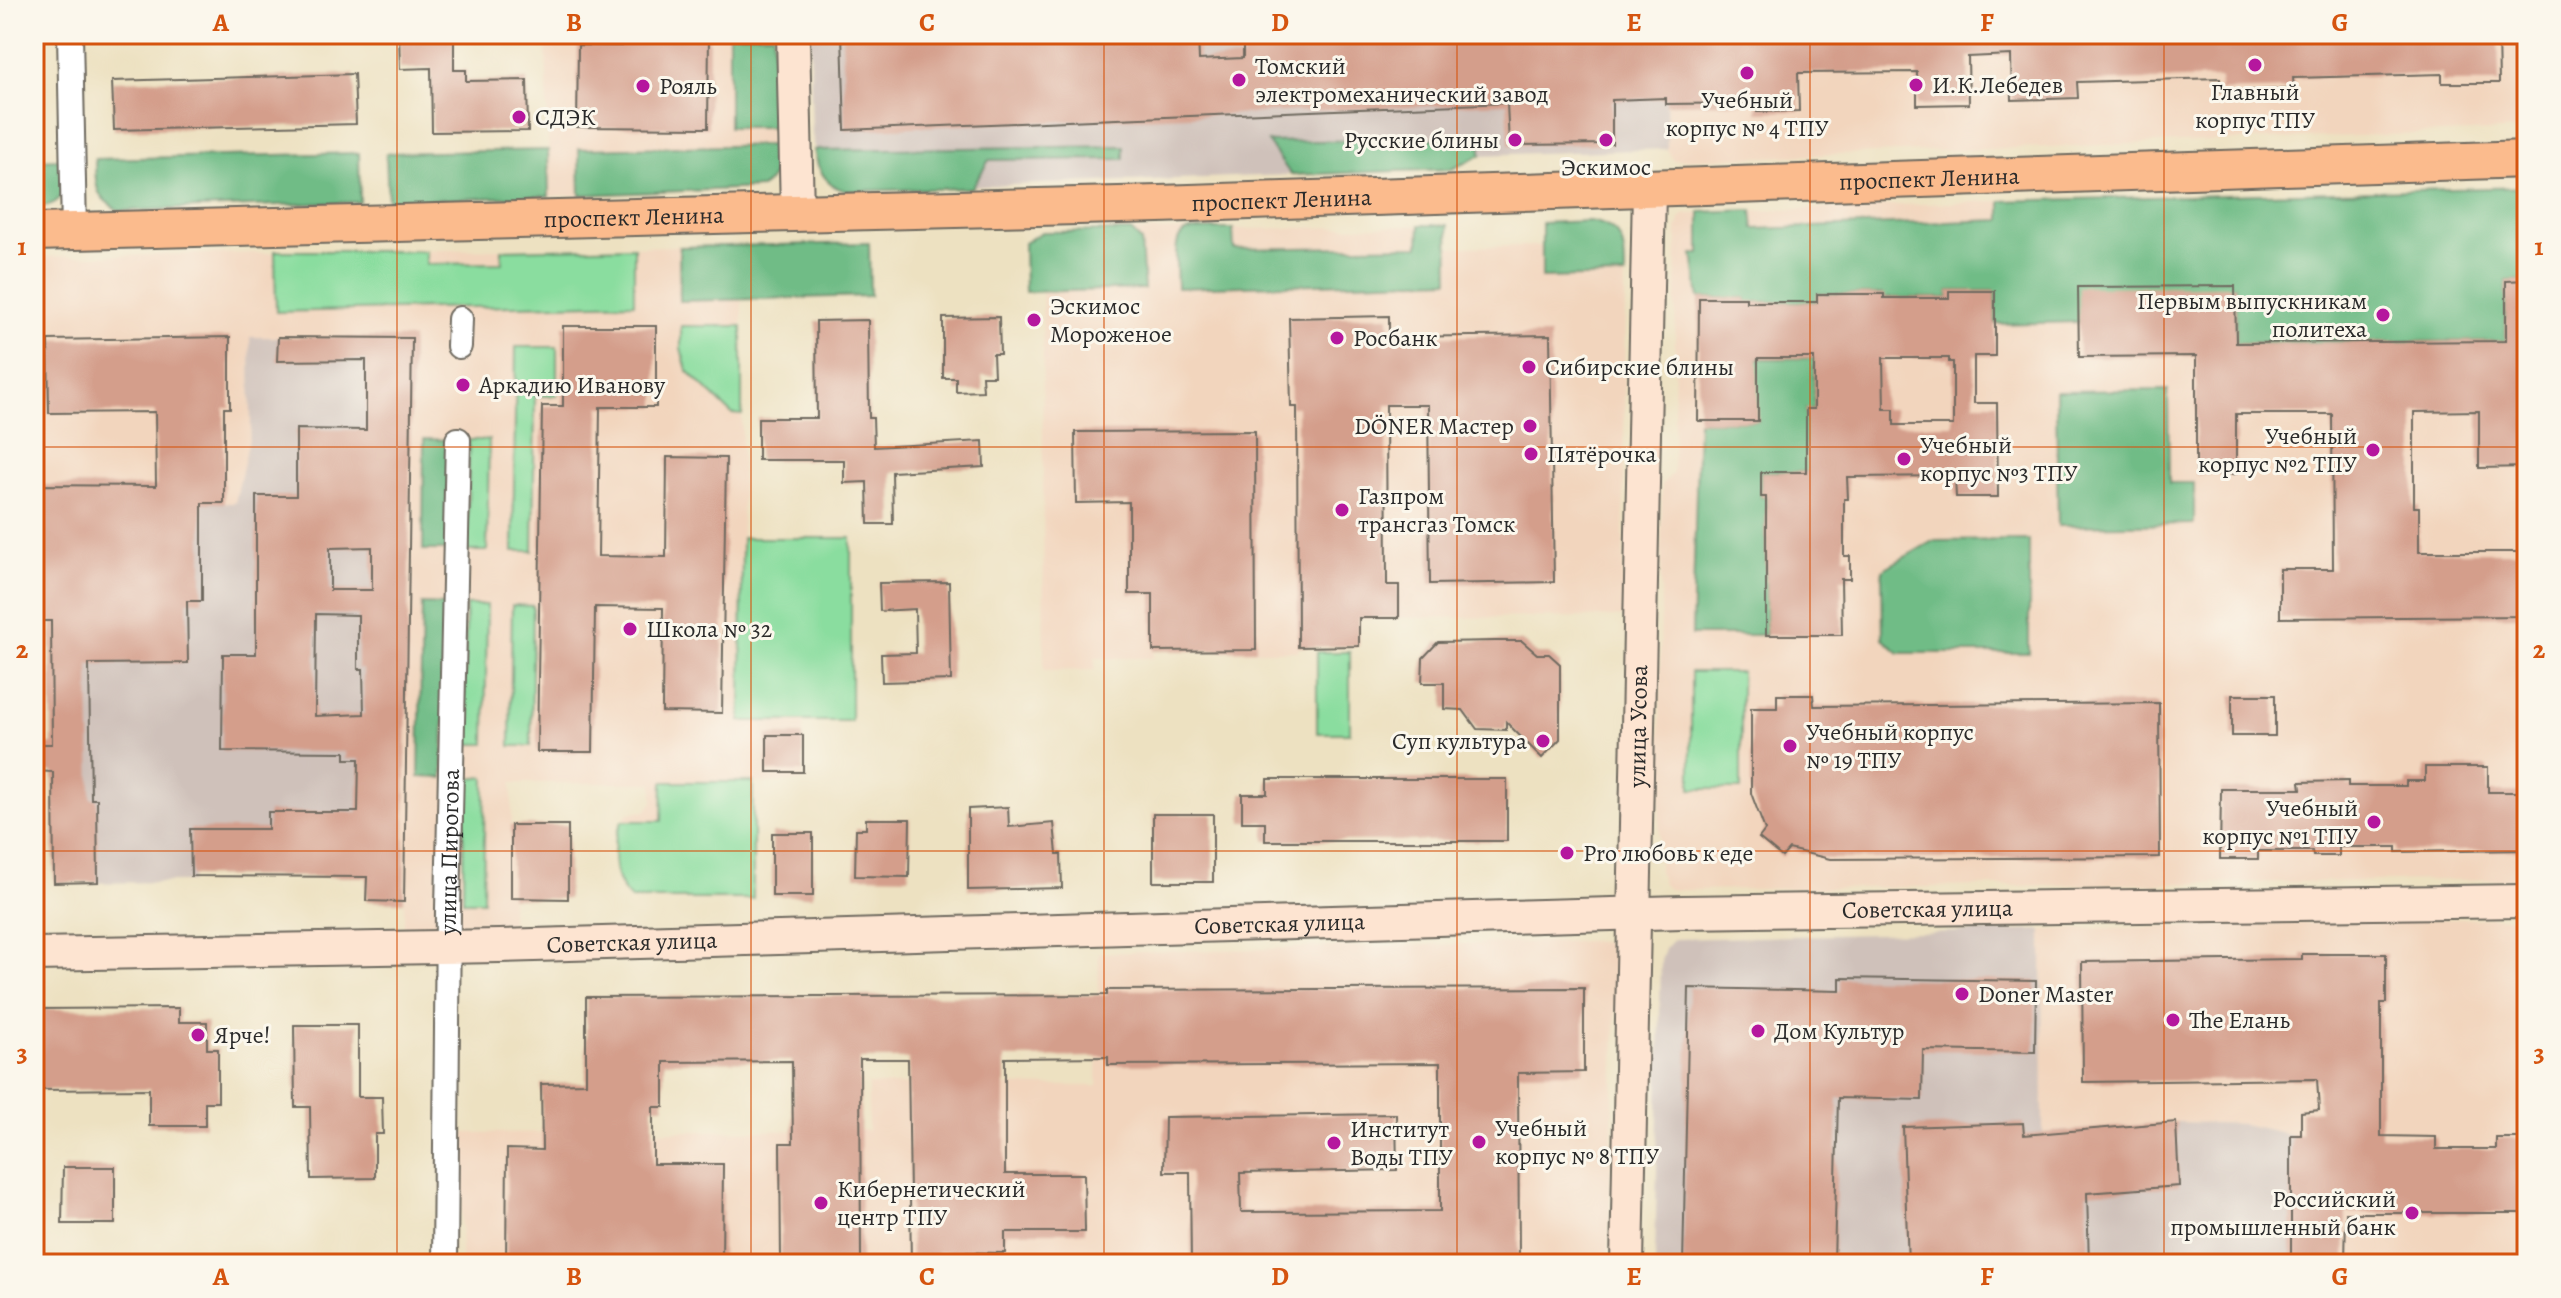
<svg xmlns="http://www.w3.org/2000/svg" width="2561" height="1298" viewBox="0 0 2561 1298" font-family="Alegreya,serif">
<rect width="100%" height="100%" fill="#fbf7ec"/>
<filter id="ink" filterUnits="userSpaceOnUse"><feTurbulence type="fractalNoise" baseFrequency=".0125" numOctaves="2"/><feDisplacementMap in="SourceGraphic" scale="16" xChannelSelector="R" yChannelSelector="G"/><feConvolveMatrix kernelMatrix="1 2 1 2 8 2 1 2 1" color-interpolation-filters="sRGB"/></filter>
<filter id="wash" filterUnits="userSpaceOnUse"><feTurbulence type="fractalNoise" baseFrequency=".006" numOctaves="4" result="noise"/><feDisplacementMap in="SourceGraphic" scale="32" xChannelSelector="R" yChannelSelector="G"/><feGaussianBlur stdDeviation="1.8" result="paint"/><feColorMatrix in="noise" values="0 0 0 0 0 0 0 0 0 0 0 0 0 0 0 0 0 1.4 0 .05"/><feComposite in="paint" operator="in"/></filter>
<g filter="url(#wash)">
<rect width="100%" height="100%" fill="#ede1c1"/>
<!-- built -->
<g fill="#f2d5bd">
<path d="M546 34H773L776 160 774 176 770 183 752 190 549 196Z"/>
<path d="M1665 34H2527V130L1673 160 1667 149Z"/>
<path d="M2527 187V879L1682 890 1668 889 1662 883 1659 871 1662 484 1673 473 1677 230 1681 217 1686 214 2001 201Z"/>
<path d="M1590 221 1611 227 1619 236 1625 258 1623 617 1359 618V646L1299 647 1298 651H1154L1153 658H1095V670L1044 671 1042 233 1448 225 1449 247 1541 246 1542 223Z"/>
<path d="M742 245V537L851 538V721H803V782L753 783V899H631L621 890 616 873V833L629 813 646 811 653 802V783H512L511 927H404L412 339 250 337 251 430 236 503H116V486L34 485V257Z"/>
<path d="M2527 917V1264H2345L2346 1203 2435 1137 2292 1135 2243 1124 2176 1122 2043 1133 2042 930Z"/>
<path d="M1591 941 1608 943 1615 949 1617 960 1608 1264H461L463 1133 868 1130V1085L1097 1086 1099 953Z"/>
</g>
<!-- industrial -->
<g fill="#cfc1ba">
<path d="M810 34H1665L1667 149 1481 155 1452 169 846 191 834 188 817 167 812 133Z"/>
<path d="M250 337 412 338 404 902 366 901 367 877 192 876V882L54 883 51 622 34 621V485L117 486V503H235L251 430Z"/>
<path d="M2042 930 2043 1133 2176 1122 2243 1124 2292 1135 2436 1137 2435 1213 2346 1203 2345 1264H1655L1661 960 1666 947 1675 939Z"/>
</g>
<!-- green -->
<g fill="#8add9f" stroke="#5a8465" stroke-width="2">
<path d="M634 247V303L276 312 275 251H426V264L502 263V250Z"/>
<path d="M681 326H742V415L732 414 687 370 681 348Z"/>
<path d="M516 347H557V396H535L533 551H513Z"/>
<path d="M469 440H489L487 551H467Z"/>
<path d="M742 538H851V721H741Z"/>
<path d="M466 605H487L485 744H464Z"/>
<path d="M512 605 533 606 531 746H510Z"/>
<rect x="1317" y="652" width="33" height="81"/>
<rect x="1691" y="672" width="50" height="117"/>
<path d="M485 777 483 901H463L464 790 470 779Z"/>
<path d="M663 782H753V899H631C611 881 610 845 622 821H662Z"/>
<path d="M2516 954H2527V1004L2524 1003 2523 990H2516Z"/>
</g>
<!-- forest -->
<g fill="#6fbc86" stroke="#4d7458" stroke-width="2">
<path d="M729 34H773L775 127H729Z"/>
<path d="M1481 138V155L1452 169 1291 175 1268 142Z"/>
<path d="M776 145C775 162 778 179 761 188L580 195 579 149Z"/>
<path d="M1124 146V159L989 160 972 188 846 191C825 185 818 170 814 150Z"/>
<path d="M548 150 549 196 388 201 386 153Z"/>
<path d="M359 153 360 202 120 211C93 196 96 186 95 159Z"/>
<path d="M62 159C63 187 70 206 34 207V160Z"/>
<path d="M2527 187V280L2506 281V341L2236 343 2235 286 2079 322 1995 324V291H1949V298H1884L1883 294H1818L1817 302H1746V298H1699L1693 254H1700V212L1752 210 1754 229 2001 220V201Z"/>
<path d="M1590 221C1624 227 1625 246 1625 276L1542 278V223Z"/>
<path d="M1420 225H1448L1449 280 1177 288C1175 226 1171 229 1233 229L1234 249 1419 246Z"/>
<path d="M1131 231 1141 241 1144 289 1025 292 1024 243 1042 232Z"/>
<path d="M869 243 870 296 680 301 679 247Z"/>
<path d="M1814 358V409H1806L1810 472H1761V497H1766V635H1692L1698 421H1758L1746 359Z"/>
<path d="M2168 390 2169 483H2194V524L2058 526 2056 391Z"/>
<path d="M424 439 448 440 447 550H423Z"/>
<path d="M2029 540V653H1899L1883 639 1882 570 1933 541Z"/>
<path d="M422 604 446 605 443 778 419 777Z"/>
</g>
<g id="blocks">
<!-- building -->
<g fill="#d49e8b" fill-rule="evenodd">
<path d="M399 34H454V70H466V81L527 80 528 131 432 132 431 68 400 69Z"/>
<path d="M621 34H709L708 128 577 127 578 45 621 46Z"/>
<path d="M842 34H920V37L1002 34H1198L1199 60 1243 58V34H2498L2499 83H2442V74L2293 78 2294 89 2220 91V78L2077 82 2078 98 2012 100 2011 55 1968 57 1969 104 1917 105V72L1798 73 1799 111 1757 112V103L1666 104V98L1612 100V144L1509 145 1507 103 845 130Z"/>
<path d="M354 74 356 124 114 130 112 81Z"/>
<path d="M2527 280V467L2479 468V411L2414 412V507H2419V552H2527V616L2280 618V569H2333L2332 414H2236V474L2196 475V356L2079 357 2078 287 2235 286 2236 343 2506 341V281Z"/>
<path d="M1949 291H1995V356H1974V403H1997L1998 497H1956L1955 476 1847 477 1848 499H1844V556H1850V579H1841L1842 635H1766V497H1761V472H1806V409H1814V358H1758V421H1698L1699 298H1746V302H1817V294H1884V298H1949ZM1883 358H1949V362H1953V425H1894V409H1884Z"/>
<path d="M1389 316V337L1550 335 1554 582 1430 584 1428 405H1386L1387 585H1399V618H1359V646L1298 647 1297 407H1291L1289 318Z"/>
<path d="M999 317 1000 354H993L994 376H982L983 391 956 392V378H943V318Z"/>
<path d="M868 320 869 418H873L874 447 983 441 984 467 892 472 893 524H868L867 482 844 483V460H758V418H817L816 321Z"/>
<path d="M563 326H656V407H600L598 556 666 557 667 457 726 458 722 713 662 712 663 608 595 607 593 752H537L542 406H563Z"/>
<path d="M230 337V408H224V503H202V601H187L188 663 89 664 91 799H97L98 882 54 883 53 772 34 771V744H52L51 621H34V485L156 486 155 412 49 413 48 340Z"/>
<path d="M278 337 412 338 404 902 366 901 367 877 191 876 190 829H268V812H358L359 759H345V752L222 751 223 654H256V496H296V429L366 430V360L277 361ZM372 547V590H330V548ZM316 614 358 615V669H363L364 714 315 716Z"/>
<path d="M1255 431 1256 650 1153 651V594H1129V502L1076 503 1075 432Z"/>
<path d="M949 582 951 680 882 682 881 654 916 653 915 609 880 611 879 583Z"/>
<path d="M1496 641H1522L1537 654H1549L1560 664V739L1542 758 1506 722V730L1477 729 1463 710 1444 709V683H1422L1423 658 1438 642Z"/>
<path d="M1777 695H1813L1814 706 2159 703 2160 857 1830 859 1789 849 1782 857 1759 838 1765 830 1751 793V708H1777Z"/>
<rect x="2232" y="695" width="43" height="41"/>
<rect x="767" y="735" width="36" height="37"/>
<path d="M2425 767H2488V792H2527V850L2396 852V847H2339V856H2313L2312 851H2258V859H2220L2221 789H2301L2300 782 2348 781V786H2406V781H2425Z"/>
<path d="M1267 779H1507V841H1265V822H1242V794H1267Z"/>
<path d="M1008 807 1009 827 1054 823 1057 854H1061L1062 888 968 890V809Z"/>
<rect x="1153" y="814" width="60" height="68"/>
<path d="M866 819H910L909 877 855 876 856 829H866Z"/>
<path d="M511 825H568V899L511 898Z"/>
<rect x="772" y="833" width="41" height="63"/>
<path d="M2302 954H2386V1003H2381V1136L2436 1137V1149H2496V1138H2527V1213H2346L2345 1264H2291V1135H2301V1112L2319 1110 2317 1079 2083 1082 2082 962 2302 959Z"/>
<path d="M1840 978 2036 981 2035 1052 1923 1050 1922 1100 1838 1098 1834 1264H1683L1689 988 1840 991Z"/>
<path d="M1584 988V1072L1518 1073 1519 1264H1191L1190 1172H1164L1165 1117 1396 1114 1397 1170 1240 1173 1241 1212 1440 1211V1063L1108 1065V1057L1005 1058V1174H1084L1085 1232H1005V1253L937 1252V1264H911L908 1059H860L861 1264H781L780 1143H793L792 1061 664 1062V1107H653V1164H723L722 1264H506L507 1149 542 1150 541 1084 586 1083V997L1107 995V990Z"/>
<path d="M179 1008V1022H207V1049H218V1102H205V1126H149V1089L34 1090V1009Z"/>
<path d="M294 1025H358V1097H382L383 1134H375V1178L311 1179 310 1107H295Z"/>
<path d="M2176 1122 2179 1186 2087 1193 2089 1264H1908L1903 1127 2023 1123 2024 1135Z"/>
<path d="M63 1167H115V1224H62Z"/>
</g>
</g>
</g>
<g filter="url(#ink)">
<use href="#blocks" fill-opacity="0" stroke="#6f6b60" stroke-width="2"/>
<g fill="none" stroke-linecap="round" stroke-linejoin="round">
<defs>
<g id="street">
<path d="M70 34 74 231"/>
<path d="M459 346 460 319"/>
<path id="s1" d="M445 1264 448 909 458 440"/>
</g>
<g id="secondary">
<path d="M793 34 797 212"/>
<path id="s2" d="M34 954 499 946 1682 912 2527 901"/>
<path id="s3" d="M1627 1264 1649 190"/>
</g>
<g id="primary">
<path id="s4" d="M34 232 1159 204 2527 159"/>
</g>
</defs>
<!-- street casing -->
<use href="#street" stroke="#6f6b60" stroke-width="28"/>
<!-- secondary casing -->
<use href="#secondary" stroke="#6f6b60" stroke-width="36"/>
<!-- primary casing -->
<use href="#primary" stroke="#6f6b60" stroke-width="40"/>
<!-- street -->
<use href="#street" stroke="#fff" stroke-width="24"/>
<!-- secondary -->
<use href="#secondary" stroke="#fde4d1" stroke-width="32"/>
<!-- primary -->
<use href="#primary" stroke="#fbbb8d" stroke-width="36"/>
</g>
</g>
<!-- grid -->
<path fill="none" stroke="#d5540f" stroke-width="2" stroke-opacity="0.55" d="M397 34V1264M751 34V1264M1104 34V1264M1457 34V1264M1810 34V1264M2164 34V1264M34 447H2527M34 851H2527"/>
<!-- markers -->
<g fill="#b5179e" stroke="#fbf7ec" stroke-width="3">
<circle cx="2255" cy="65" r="8"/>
<circle cx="1747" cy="73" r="8"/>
<circle cx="1239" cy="80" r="8"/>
<circle cx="1916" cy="85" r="8"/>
<circle cx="643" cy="86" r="8"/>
<circle cx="519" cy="117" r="8"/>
<circle cx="1515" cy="140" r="8"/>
<circle cx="1606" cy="140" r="8"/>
<circle cx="2383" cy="315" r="8"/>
<circle cx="1034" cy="320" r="8"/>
<circle cx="1337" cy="338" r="8"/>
<circle cx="1529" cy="367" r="8"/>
<circle cx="463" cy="385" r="8"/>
<circle cx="1530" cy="426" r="8"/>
<circle cx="2373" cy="450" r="8"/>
<circle cx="1531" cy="454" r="8"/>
<circle cx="1904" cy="459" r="8"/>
<circle cx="1342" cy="510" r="8"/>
<circle cx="630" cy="629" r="8"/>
<circle cx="1543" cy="741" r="8"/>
<circle cx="1790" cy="746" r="8"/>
<circle cx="2374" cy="822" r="8"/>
<circle cx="1567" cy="853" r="8"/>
<circle cx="1962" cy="994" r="8"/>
<circle cx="2173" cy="1020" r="8"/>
<circle cx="1758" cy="1031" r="8"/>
<circle cx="198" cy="1035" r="8"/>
<circle cx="1479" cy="1142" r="8"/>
<circle cx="1334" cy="1143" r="8"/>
<circle cx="821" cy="1203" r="8"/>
<circle cx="2412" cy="1213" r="8"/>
</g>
<g text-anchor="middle" stroke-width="6" stroke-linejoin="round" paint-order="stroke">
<!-- poi labels -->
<g font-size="24" fill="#2b2b2b" stroke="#fbf7ec" text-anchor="start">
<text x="1255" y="74">Томский<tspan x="1255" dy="28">электромеханический завод</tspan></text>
<text x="1932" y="93">И.К.Лебедев</text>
<text x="659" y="94">Рояль</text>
<text x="2255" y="100" text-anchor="middle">Главный<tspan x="2255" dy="28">корпус ТПУ</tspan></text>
<text x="1747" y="108" text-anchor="middle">Учебный<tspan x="1747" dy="28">корпус № 4 ТПУ</tspan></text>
<text x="535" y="125">СДЭК</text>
<text x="1499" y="148" text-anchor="end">Русские блины</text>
<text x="1606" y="175" text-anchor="middle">Эскимос</text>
<text x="2367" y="309" text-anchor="end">Первым выпускникам<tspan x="2367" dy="28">политеха</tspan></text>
<text x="1050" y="314">Эскимос<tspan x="1050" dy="28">Мороженое</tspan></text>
<text x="1353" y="346">Росбанк</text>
<text x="1545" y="375">Сибирские блины</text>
<text x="479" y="393">Аркадию Иванову</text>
<text x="1514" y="434" text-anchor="end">DÖNER Мастер</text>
<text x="2357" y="444" text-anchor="end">Учебный<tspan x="2357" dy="28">корпус №2 ТПУ</tspan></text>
<text x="1920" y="453">Учебный<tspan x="1920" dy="28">корпус №3 ТПУ</tspan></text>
<text x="1547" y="462">Пятёрочка</text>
<text x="1358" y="504">Газпром<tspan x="1358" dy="28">трансгаз Томск</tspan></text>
<text x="646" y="637">Школа № 32</text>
<text x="1806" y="740">Учебный корпус<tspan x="1806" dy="28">№ 19 ТПУ</tspan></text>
<text x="1527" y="749" text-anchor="end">Суп культура</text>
<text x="2358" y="816" text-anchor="end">Учебный<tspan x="2358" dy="28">корпус №1 ТПУ</tspan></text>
<text x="1583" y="861">Pro любовь к еде</text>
<text x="1978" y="1002">Doner Master</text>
<text x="2189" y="1028">The Елань</text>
<text x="1774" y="1039">Дом Культур</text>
<text x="214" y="1043">Ярче!</text>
<text x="1495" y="1136">Учебный<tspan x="1495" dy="28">корпус № 8 ТПУ</tspan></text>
<text x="1350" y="1137">Институт<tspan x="1350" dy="28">Воды ТПУ</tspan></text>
<text x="837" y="1197">Кибернетический<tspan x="837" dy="28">центр ТПУ</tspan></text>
<text x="2396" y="1207" text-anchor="end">Российский<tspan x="2396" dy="28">промышленный банк</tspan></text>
</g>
<!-- street labels -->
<g font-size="24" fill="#2b2b2b" stroke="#fbf7ec">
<text dy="8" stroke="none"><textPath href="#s4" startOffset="1896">проспект Ленина</textPath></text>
<text dy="8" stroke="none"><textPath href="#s4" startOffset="1248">проспект Ленина</textPath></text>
<text dy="8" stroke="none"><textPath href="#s4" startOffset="600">проспект Ленина</textPath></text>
<text dy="8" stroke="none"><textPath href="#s3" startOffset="538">улица Усова</textPath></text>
<text dy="8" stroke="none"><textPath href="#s1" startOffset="412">улица Пирогова</textPath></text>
<text dy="8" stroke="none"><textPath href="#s2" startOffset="1894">Советская улица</textPath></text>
<text dy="8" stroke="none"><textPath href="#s2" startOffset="1246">Советская улица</textPath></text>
<text dy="8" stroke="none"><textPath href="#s2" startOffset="598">Советская улица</textPath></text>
</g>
</g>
<!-- margin -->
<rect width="2561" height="1298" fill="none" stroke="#fbf7ec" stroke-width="88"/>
<rect x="44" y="44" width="2473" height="1210" fill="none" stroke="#d5540f" stroke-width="3"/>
<g font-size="26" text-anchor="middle" font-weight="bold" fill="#d5540f">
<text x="221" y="31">A</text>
<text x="574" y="31">B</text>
<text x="927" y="31">C</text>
<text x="1280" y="31">D</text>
<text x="1634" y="31">E</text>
<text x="1987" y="31">F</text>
<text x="2340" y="31">G</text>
<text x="22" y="255">1</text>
<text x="2539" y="255">1</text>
<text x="22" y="658">2</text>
<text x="2539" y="658">2</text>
<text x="22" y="1061">3</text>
<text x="2539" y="1061">3</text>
<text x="221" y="1285">A</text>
<text x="574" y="1285">B</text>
<text x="927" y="1285">C</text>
<text x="1280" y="1285">D</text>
<text x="1634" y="1285">E</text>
<text x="1987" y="1285">F</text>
<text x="2340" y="1285">G</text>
</g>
</svg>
